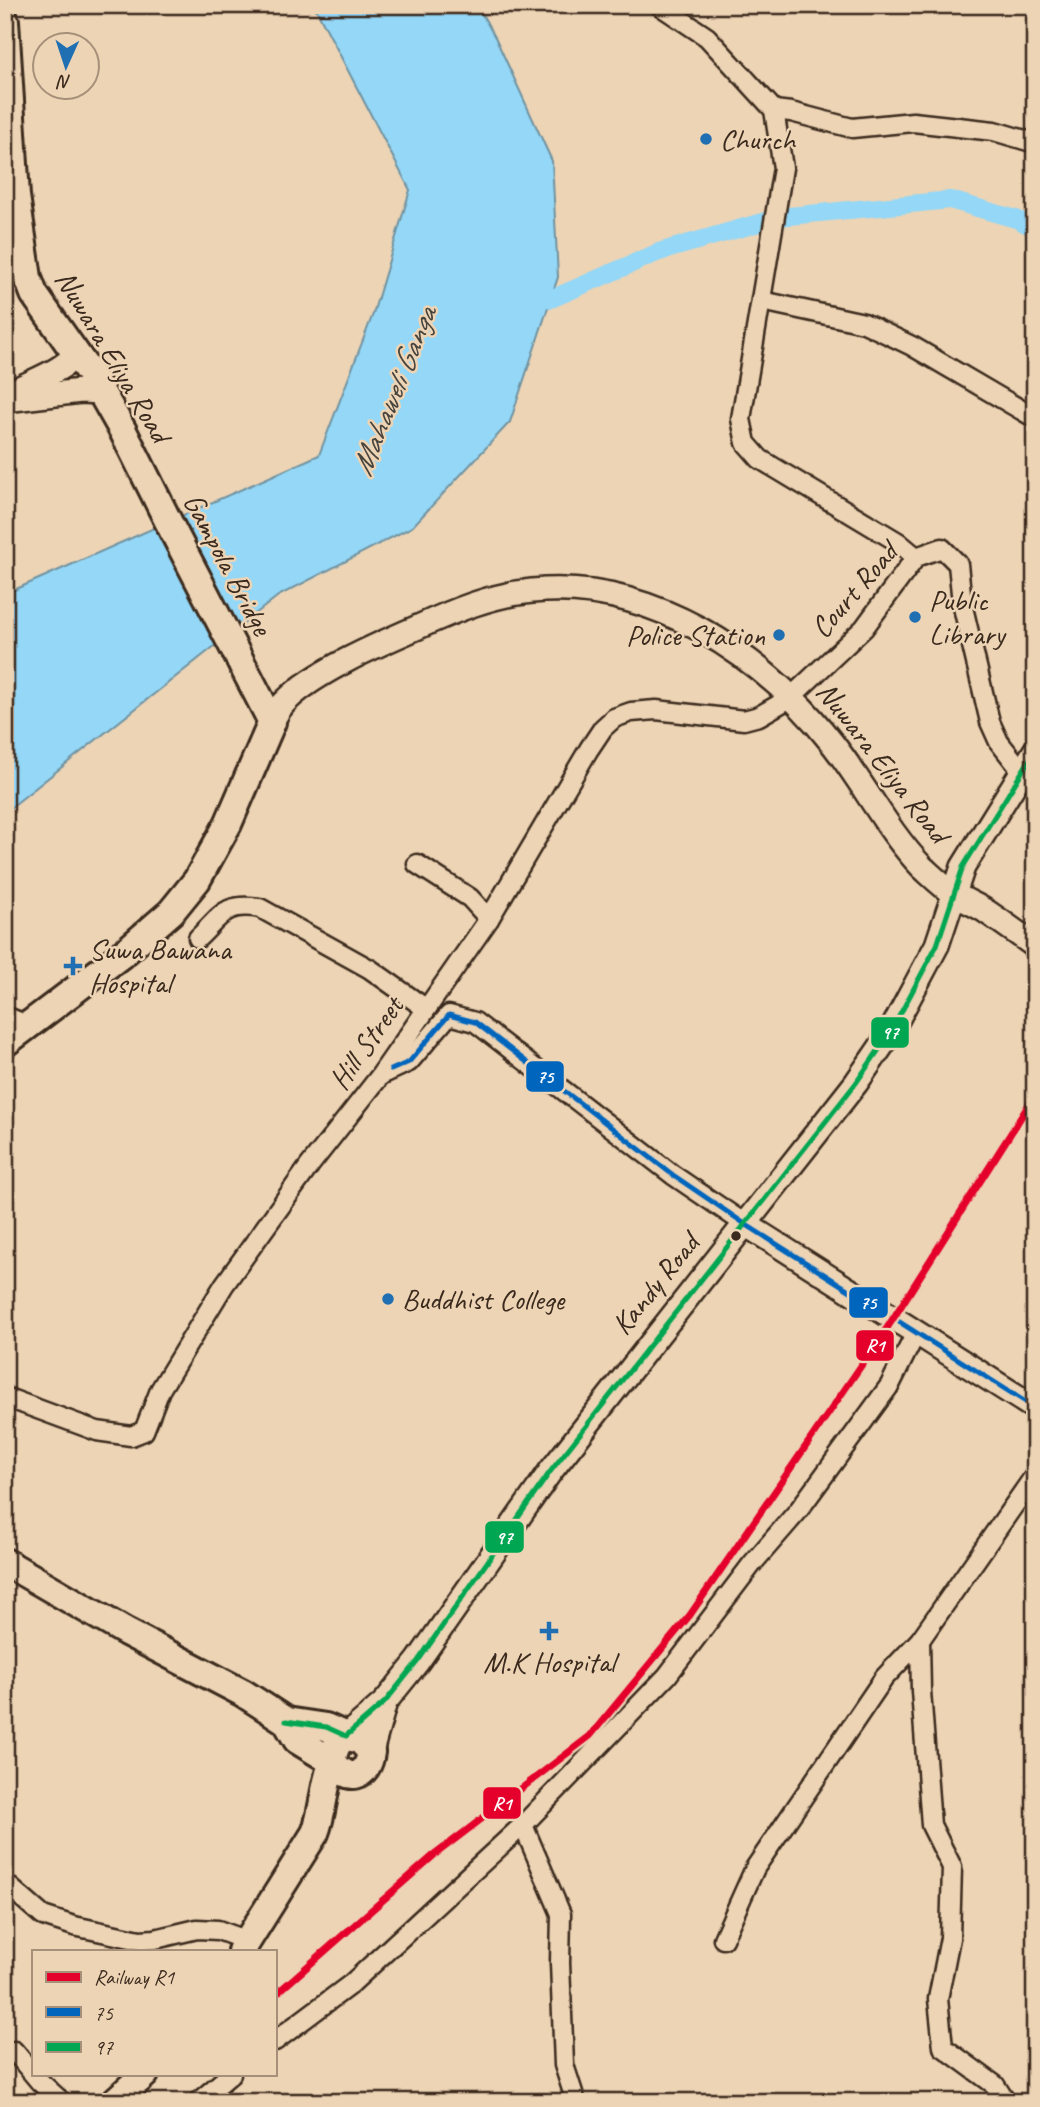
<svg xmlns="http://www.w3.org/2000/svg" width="1040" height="2107" viewBox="0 0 1040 2107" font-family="Caveat,sans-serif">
<rect width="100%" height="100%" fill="#edd4b5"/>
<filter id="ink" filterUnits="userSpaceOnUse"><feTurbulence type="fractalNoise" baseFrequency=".0143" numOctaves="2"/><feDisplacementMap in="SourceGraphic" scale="14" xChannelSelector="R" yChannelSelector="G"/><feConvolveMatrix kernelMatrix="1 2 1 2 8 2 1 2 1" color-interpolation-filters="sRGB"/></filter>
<g filter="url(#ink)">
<!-- water -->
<path fill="#94d7f6" stroke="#7092a0" stroke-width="2" d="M314 5H477L496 39 552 161 558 277 510 422 412 527 278 596 5 812V594L319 455 373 314 410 190Z"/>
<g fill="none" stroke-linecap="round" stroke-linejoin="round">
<!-- canal -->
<path stroke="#94d7f6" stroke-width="18" d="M551 299 659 252 779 217 950 200 1016 219 1035 228"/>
<defs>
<g id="minor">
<path d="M659 5 707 37 774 110 783 168 741 419 746 443 760 459 898 542 916 557"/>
<path d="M774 110 791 112 852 128 913 122 994 131 1035 143"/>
<path d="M762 301 864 323 912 346 1035 418"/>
<path d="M417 864 470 898 489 919"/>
<path d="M198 938C222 915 225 902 260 908L370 969 425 1008"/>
<path d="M5 1016 27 1025"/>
<path d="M383 1074 409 1062 449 1015 475 1022 673 1175 745 1224"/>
<path d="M5 1397 97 1431 131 1436 144 1431 160 1390 224 1285 310 1165 380 1076 489 919 589 749 603 728 614 718 631 712 656 710 744 720 759 716 790 698 864 628 916 557 942 548 958 564 962 603 990 722 999 742 1021 770"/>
<path d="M920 1640 921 1691 931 1825 952 1867 950 1938 938 1999 943 2047 995 2085 1006 2102"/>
<path d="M523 1825 561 1914 560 1963 564 2065 576 2102"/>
<path d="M5 1883 43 1916 74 1926 140 1940 155 1939 197 1929 218 1930 248 1941"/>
<path d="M723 1939 755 1868 884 1678 920 1640 1035 1475"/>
<path d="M275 2041 351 1984 523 1825 667 1676 752 1564 798 1511 890 1385 917 1331"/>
<path d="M14 2051 39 2081 62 2102"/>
<path d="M198 2102 231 2074"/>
</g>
<g id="major">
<path d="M5 396C29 381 57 375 77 354"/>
<path d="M5 400 81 391 101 392"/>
<path d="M272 722C276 714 280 706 287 700 315 672 379 644 416 628 453 611 491 595 532 591 649 579 762 654 832 743 863 782 887 831 922 867 932 876 943 887 954 894 965 901 977 905 987 912 1003 923 1019 934 1035 946"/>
<path d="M745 1224 1035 1408"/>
<path d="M346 1736 385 1702 418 1661 550 1472 856 1083 889 1035 937 945 963 867 1035 751"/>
<path d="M371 1752 385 1702"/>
</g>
<g id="highway">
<path d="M5 21 16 196 28 278 34 294 93 378 123 431 173 531 272 722 228 824 197 880 171 912 125 952 5 1043"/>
<path d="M5 1562 126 1632 243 1693 286 1721 297 1740 333 1762C323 1785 324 1810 315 1833L241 1951"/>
<path d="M286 1721 326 1727 346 1736"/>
<path d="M346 1736 361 1741 371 1752C368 1778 348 1783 333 1762 333 1751 337 1742 346 1736Z"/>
<path d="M114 2102 145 2074"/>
</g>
</defs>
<!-- minor casing -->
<use href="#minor" stroke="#3b2a1e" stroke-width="23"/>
<!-- major casing -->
<use href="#major" stroke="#3b2a1e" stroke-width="28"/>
<!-- highway casing -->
<use href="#highway" stroke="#3b2a1e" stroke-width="32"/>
<!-- minor -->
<use href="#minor" stroke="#edd4b5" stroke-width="18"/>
<!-- major -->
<use href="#major" stroke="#edd4b5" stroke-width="23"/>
<!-- highway -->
<use href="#highway" stroke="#edd4b5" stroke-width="26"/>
<defs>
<path id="bus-1" d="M391 1070 409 1062 449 1015 475 1022 673 1175 745 1224 1035 1408"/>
<path id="bus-2" d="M286 1721 326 1727 346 1736 385 1702 418 1661 550 1472 856 1083 889 1035 937 945 963 867 1035 751"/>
</defs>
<!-- bus-1 casing -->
<use href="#bus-1" stroke="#edd4b5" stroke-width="10"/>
<!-- bus-2 casing -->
<use href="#bus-2" stroke="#edd4b5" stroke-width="10"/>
<!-- bus-1 -->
<use href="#bus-1" stroke="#0065bd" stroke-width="5"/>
<!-- bus-2 -->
<use href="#bus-2" stroke="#00a651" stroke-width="5"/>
<defs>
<path id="rail-1" d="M275 1995 433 1856 590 1736 690 1615 889 1325 1035 1095"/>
</defs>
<!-- rail-1 casing -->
<use href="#rail-1" stroke="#edd4b5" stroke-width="12"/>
<!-- rail-1 -->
<use href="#rail-1" stroke="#e4002b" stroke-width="7"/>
</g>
</g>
<!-- markers -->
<g fill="#1f6fb2" stroke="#edd4b5" stroke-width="2.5">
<circle cx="706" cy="139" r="7"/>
<circle cx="915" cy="617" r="7"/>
<circle cx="779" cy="635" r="7"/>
<path d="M69.5 955.5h7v7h7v7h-7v7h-7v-7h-7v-7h7z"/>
<circle cx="388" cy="1299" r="7"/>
<path d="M545.5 1620.5h7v7h7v7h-7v7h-7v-7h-7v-7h7z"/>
</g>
<circle fill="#3b2a1e" stroke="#edd4b5" stroke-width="2.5" cx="736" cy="1236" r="6"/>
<g text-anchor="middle" stroke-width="5" stroke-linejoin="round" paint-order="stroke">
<!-- poi labels -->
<g font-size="30" fill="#3b2a1e" stroke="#edd4b5" text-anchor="start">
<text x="720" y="149">Church</text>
<text x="929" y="610">Public<tspan x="929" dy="34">Library</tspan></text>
<text x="765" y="645" text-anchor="end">Police Station</text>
<text x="89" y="959">Suwa Bawana<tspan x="89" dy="34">Hospital</tspan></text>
<text x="402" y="1309">Buddhist College</text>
<text x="549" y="1672" text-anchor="middle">M.K Hospital</text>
</g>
<!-- street labels -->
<g font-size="30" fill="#3b2a1e" stroke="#edd4b5">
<text transform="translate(113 356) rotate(59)" y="10">Nuwara Eliya Road</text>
<text transform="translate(228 564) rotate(62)" y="10">Gampola Bridge</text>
<text transform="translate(854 590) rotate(-49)" y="10">Court Road</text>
<text transform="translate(883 762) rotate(52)" y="10">Nuwara Eliya Road</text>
<text transform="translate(366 1043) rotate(-55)" y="10">Hill Street</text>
<text transform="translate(655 1284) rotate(-51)" y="10">Kandy Road</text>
</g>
<!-- water labels -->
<g font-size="32" font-style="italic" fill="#48443e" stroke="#edd4b5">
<text transform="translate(393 391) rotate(-68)" y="11">Mahaweli Ganga</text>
</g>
</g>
<g stroke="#edd4b5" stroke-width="2.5">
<rect x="870" y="1016" width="40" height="33" rx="7" fill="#00a651"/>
<rect x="525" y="1060" width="40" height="33" rx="7" fill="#0065bd"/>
<rect x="848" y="1286" width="41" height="33" rx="7" fill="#0065bd"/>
<rect x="855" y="1329" width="40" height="33" rx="7" fill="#e4002b"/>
<rect x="484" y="1520" width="41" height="34" rx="7" fill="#00a651"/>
<rect x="482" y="1786" width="40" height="34" rx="7" fill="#e4002b"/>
</g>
<g font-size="19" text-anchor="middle" font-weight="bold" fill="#fff">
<text x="890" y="1039">97</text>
<text x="545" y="1083">75</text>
<text x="868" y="1309">75</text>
<text x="875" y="1352">R1</text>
<text x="504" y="1544">97</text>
<text x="502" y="1810">R1</text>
</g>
<!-- margin -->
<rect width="1040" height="2107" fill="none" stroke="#edd4b5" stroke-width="28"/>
<rect x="14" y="14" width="1012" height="2079" fill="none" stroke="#3b2a1e" stroke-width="2.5" filter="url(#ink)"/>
<!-- legend -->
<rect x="32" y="1950" width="245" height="126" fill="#edd4b5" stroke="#a69079" stroke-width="2"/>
<rect x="46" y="1972" width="35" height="10" fill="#e4002b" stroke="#a69079" stroke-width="2"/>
<text x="94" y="1984" font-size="21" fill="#3b2a1e">Railway R1</text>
<rect x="46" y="2007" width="35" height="10" fill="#0065bd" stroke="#a69079" stroke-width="2"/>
<text x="94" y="2020" font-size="21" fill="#3b2a1e">75</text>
<rect x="46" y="2042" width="35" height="10" fill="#00a651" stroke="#a69079" stroke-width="2"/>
<text x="94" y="2054" font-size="21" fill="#3b2a1e">97</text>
<!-- north arrow -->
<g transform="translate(66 66) rotate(183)"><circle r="33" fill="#edd4b5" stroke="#a69079" stroke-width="2"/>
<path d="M0-5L12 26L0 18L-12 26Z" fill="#1f6fb2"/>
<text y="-10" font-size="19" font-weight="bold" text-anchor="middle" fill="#3b2a1e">N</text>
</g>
</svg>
